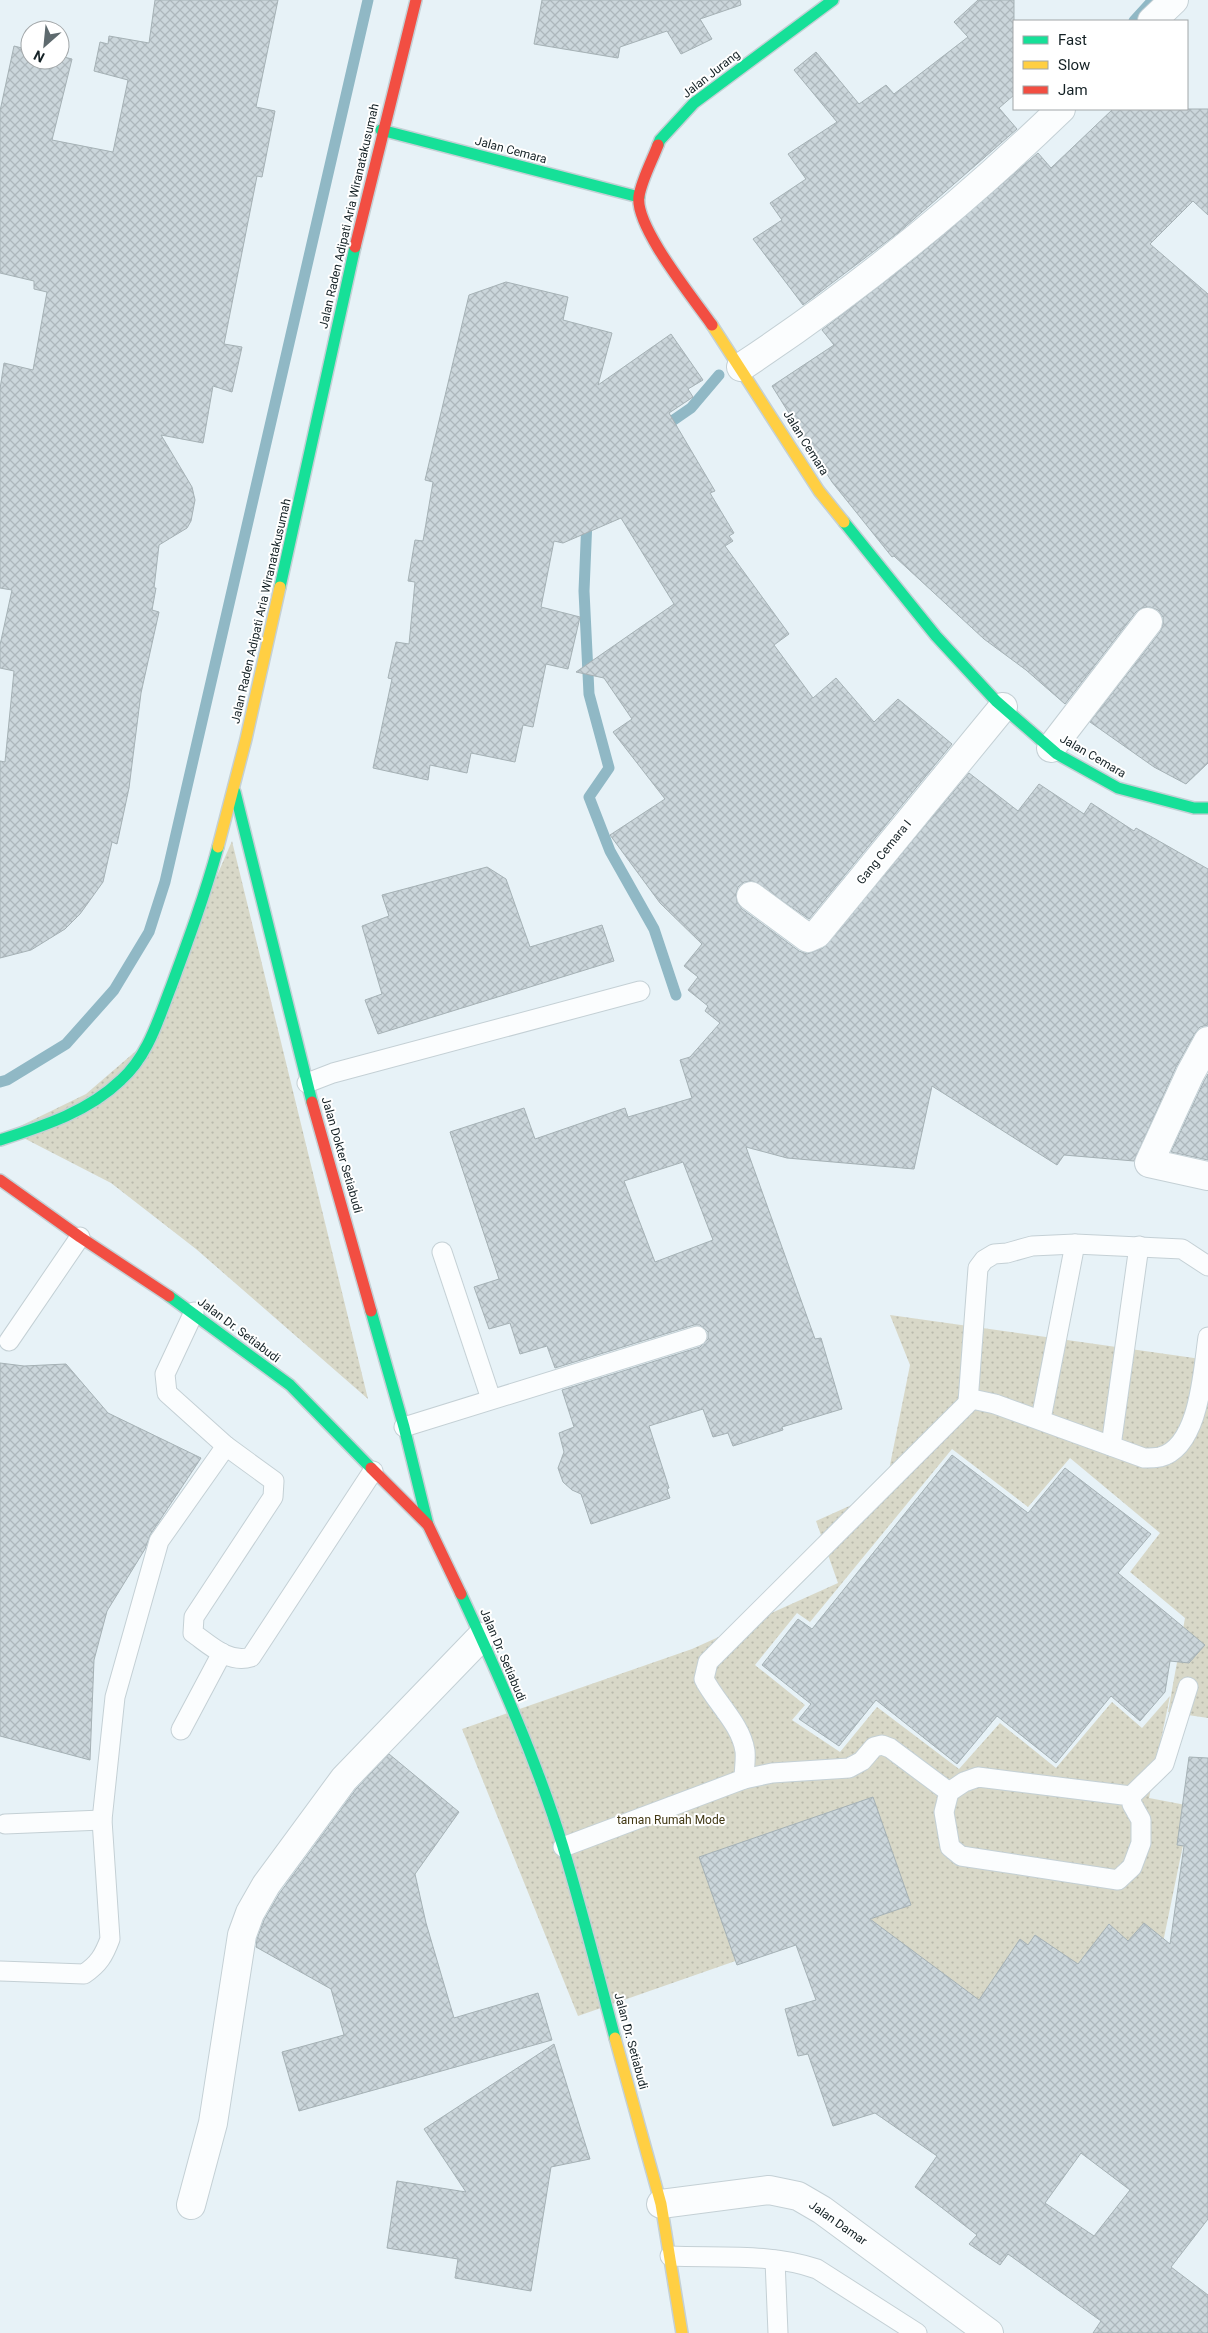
<svg xmlns="http://www.w3.org/2000/svg" width="1208" height="2333" viewBox="0 0 1208 2333" font-family="Roboto,sans-serif">
<defs>
<pattern id="park-dots" width="8" height="8" patternUnits="userSpaceOnUse" patternTransform="scale(1.25)"><rect width="8" height="8" fill="#d8d8c8"/><path d="M2 2h.1M6 6h.1" fill="none" stroke="#b8b9ac" stroke-width="1.8" stroke-linecap="round"/></pattern>
<pattern id="building-cross-hatch" width="8" height="8" patternUnits="userSpaceOnUse" patternTransform="scale(1.25)"><rect width="8" height="8" fill="#cbd6db"/><path d="M0 0l8 8M0 8l8-8" fill="none" stroke="#adb7bc"/></pattern>
</defs>
<rect width="100%" height="100%" fill="#e7f2f7"/>
<!-- park -->
<g fill="url(#park-dots)">
<path d="M232 841 368 1399 196 1249 111 1183 10 1131 86 1094 144 1044Z"/>
<path d="M890 1315 1208 1360V1718L1168 1712 1185 1618 1130 1572 1160 1533 1070 1458 1028 1507 952 1449 810 1622 797 1613 755 1665 805 1705 792 1720 840 1752 877 1707 959 1769 1000 1723 1056 1768 1112 1702 1142 1728 1170 1696 1149 1798 1191 1806 1136 2074 993 2049 864 1916 578 2016 462 1729 692 1649 838 1583 816 1521 885 1490 910 1365Z"/>
</g>
<g fill="none" stroke-linecap="round" stroke-linejoin="round">
<!-- stream -->
<g stroke="#90b8c5" stroke-width="11">
<path d="M1134 21 1153 0"/>
<path d="M662 428 691 408 719 375"/>
<path d="M587 519 584 591 589 694 609 768 589 797 610 851 654 929 676 995"/>
<path d="M0 1082 7 1080 66 1044 114 990 149 932 165 882 368 0"/>
</g>
</g>
<!-- building -->
<g fill="url(#building-cross-hatch)" stroke="#a5b1b5" fill-rule="evenodd">
<path d="M155 0H278L256 107 275 111 262 177 257 176 224 344 242 347 232 392 213 386 203 443 161 435 192 487 195 500 191 521 187 528 159 545 154 588H156L152 610 159 612 141 693 129 788 117 844 112 842 103 882 80 914 65 929 31 950 0 958V761L5 762 14 671 0 668V645L12 590 0 588V389L4 363 33 370 47 292 34 289V281L0 273V111L14 46 30 50V60H60V56L72 59 52 140 113 152 128 80 94 71 100 42 108 44 109 36 149 43Z"/>
<path d="M542 0H740L741 5 700 19 712 39 681 54 667 31 620 47 618 58 534 44Z"/>
<path d="M978 0H1014V95L999 108 1017 129 898 233 803 305 753 239 782 220 770 203 806 179 788 154 837 122 794 70 816 52 859 104 886 85 894 94 968 37 954 22Z"/>
<path d="M1113 109H1208V215L1193 201 1150 244 1208 294V763L1186 784 1154 767 1090 722 1160 632 1163 624V617L1158 610 1150 607 1142 608 1136 612 1065 704 1026 670 984 639 894 556 892 557 832 482 772 386 834 345 822 330 917 257 1038 153 1051 168Z"/>
<path d="M506 282 568 297 563 320 612 333 598 385 671 334 703 380 688 389 693 397 669 413 715 491 710 493 734 533 729 536 733 541 725 546 789 634 774 645 813 698 836 678 874 722 898 699 952 744 809 919 753 881 744 882 738 887 736 894 737 902 742 909 799 951 807 954 823 948 969 773 1018 811 1039 784 1084 814 1091 803 1134 831 1136 828 1208 869V1025L1200 1027 1195 1033 1176 1067 1134 1161 1064 1155 1057 1165 932 1086 914 1169 787 1158 746 1147 815 1339 821 1338 842 1409 782 1427 783 1430 733 1446 728 1433 713 1437 703 1409 649 1426 669 1488 667 1489 670 1498 591 1524 581 1494 572 1490 563 1482 558 1468 564 1452 559 1433 574 1427 562 1390 700 1347 708 1339V1332L700 1325H694L555 1368 547 1346 520 1354 510 1323 489 1329 474 1287 499 1279 450 1132 524 1108 535 1139 625 1108 628 1117 692 1098 680 1060 690 1057 720 1023 705 1011 708 1006 688 990 698 977 684 966 702 944 660 903 610 835 665 799 613 732 632 719 604 678 576 672 674 604 621 518 563 543 554 541 541 607 580 617 568 669 546 664 533 727 523 725 515 762 471 753 467 773 430 765 428 780 373 768 392 679 388 678 396 642 409 644 415 582 408 581 415 540 423 541 433 482 425 480 469 295ZM683 1162 713 1240 655 1262 624 1181Z"/>
<path d="M487 867 506 879 530 947 602 925 614 961 378 1034 365 1000 382 994 362 926 389 916 382 895Z"/>
<path d="M1208 1074V1160L1171 1152 1204 1081Z"/>
<path d="M0 1363 24 1366 66 1364 108 1413 201 1458 150 1535 145 1549 107 1611 94 1660 90 1760 0 1736Z"/>
<path d="M952 1455 1028 1513 1065 1468 1151 1534 1118 1573 1205 1645 1189 1663 1170 1661 1165 1692 1140 1721 1111 1696 1056 1763 997 1716 957 1764 876 1700 839 1746 799 1719 811 1704 762 1665 798 1619 812 1629Z"/>
<path d="M389 1754 459 1812 415 1874 426 1923 454 2018 538 1993 552 2040 299 2111 282 2052 344 2035 331 1989 256 1947 257 1939 264 1920 279 1894 356 1789Z"/>
<path d="M1189 1757 1208 1758V2219L1171 2267 1208 2295V2333H1093L1101 2321 1008 2254 1000 2265 969 2244 977 2235 915 2187 937 2156 875 2113 833 2126 808 2054 798 2056 785 2009 816 2000 796 1945 737 1965 699 1857 873 1797 911 1905 870 1919 979 2000 1020 1939 1028 1945 1035 1935 1078 1964 1109 1924 1128 1941 1144 1923 1170 1944 1184 1846 1177 1845ZM1081 2153 1130 2190 1094 2236 1045 2203Z"/>
<path d="M554 2044 590 2159 551 2167 531 2291 455 2278 458 2259 387 2248 397 2181 466 2192 424 2129Z"/>
</g>
<g fill="none" stroke-linecap="round" stroke-linejoin="round">
<defs>
<g id="lane">
<path d="M307 1083 333 1073 640 991"/>
<path d="M442 1252 491 1399"/>
<path d="M1208 1266 1182 1249 1075 1244 1032 1246 1007 1253 994 1254 984 1260 978 1268 968 1402 972 1399 995 1404 1144 1458C1149 1458 1155 1458 1160 1457 1200 1447 1203 1369 1208 1337"/>
<path d="M194 1312 165 1374 167 1393 226 1446 274 1481 273 1497 194 1617 193 1633C210 1645 229 1664 251 1657L373 1471"/>
<path d="M9 1341 80 1237"/>
<path d="M1041 1419 1075 1244"/>
<path d="M404 1427 697 1336"/>
<path d="M1111 1446 1139 1246"/>
<path d="M181 1730 222 1653"/>
<path d="M978 1777 1131 1796 1132 1804 1141 1820V1843L1132 1867 1118 1880 961 1856 950 1847 944 1812 949 1792 964 1782Z"/>
<path d="M744 1779C744 1770 746 1760 745 1751 741 1724 716 1703 704 1679L708 1662 972 1399"/>
<path d="M1131 1796 1164 1764 1188 1687"/>
<path d="M5 1824 102 1820"/>
<path d="M563 1847 744 1779 772 1773 849 1768 862 1761 874 1747 882 1745 890 1748 949 1792"/>
<path d="M0 1971 84 1974C99 1964 104 1955 110 1939L102 1820 115 1697 159 1541 226 1446"/>
<path d="M670 2256C718 2258 771 2253 817 2269L917 2333"/>
<path d="M775 2260 778 2333"/>
</g>
<g id="street">
<path d="M1152 21 1174 0"/>
<path d="M741 367C856 291 963 204 1061 109"/>
<path d="M1051 748 1148 622"/>
<path d="M751 896 808 938 817 934 1003 707"/>
<path d="M1208 1041 1190 1074 1149 1163 1208 1176"/>
<path d="M661 2204 769 2190 798 2196 822 2210 989 2333"/>
<path d="M191 2205 213 2123 242 1935 250 1913 266 1885 344 1779 481 1637"/>
</g>
<g id="fast">
<path d="M381 130 639 197"/>
<path d="M658 145 660 140 694 103 833 0"/>
<path d="M844 522 936 636 996 701 1057 754 1118 788 1194 808H1208"/>
<path d="M280 587 355 247"/>
<path d="M235 792 312 1102"/>
<path d="M0 1140C43 1126 88 1112 121 1080 148 1056 158 1020 171 987 188 941 205 895 218 847"/>
<path d="M169 1296 290 1385 371 1468"/>
<path d="M371 1311 404 1427 428 1525"/>
<path d="M461 1594C499 1676 537 1761 563 1847 582 1910 598 1974 615 2038"/>
</g>
<g id="slow">
<path d="M712 325 819 491 844 522"/>
<path d="M218 847 246 739 280 587"/>
<path d="M615 2038 661 2204 682 2333"/>
</g>
<g id="jam">
<path d="M658 145C652 161 642 179 639 196 634 226 694 299 712 325"/>
<path d="M355 247 416 0"/>
<path d="M312 1102 371 1311"/>
<path d="M0 1180 80 1237 169 1296"/>
<path d="M371 1468 428 1525 461 1594"/>
</g>
</defs>
<!-- lane casing -->
<use href="#lane" stroke="#c4d0d5" stroke-width="21"/>
<!-- street casing -->
<use href="#street" stroke="#c4d0d5" stroke-width="30"/>
<!-- fast casing -->
<use href="#fast" stroke="#c4d0d5" stroke-width="14"/>
<!-- slow casing -->
<use href="#slow" stroke="#c4d0d5" stroke-width="14"/>
<!-- jam casing -->
<use href="#jam" stroke="#c4d0d5" stroke-width="14"/>
<!-- lane -->
<use href="#lane" stroke="#fbfdfe" stroke-width="19"/>
<!-- street -->
<use href="#street" stroke="#fbfdfe" stroke-width="28"/>
<!-- fast -->
<use href="#fast" stroke="#16e098" stroke-width="11"/>
<!-- slow -->
<use href="#slow" stroke="#ffcf43" stroke-width="11"/>
<!-- jam -->
<use href="#jam" stroke="#f24e42" stroke-width="11"/>
</g>
<g text-anchor="middle" stroke-width="4" stroke-linejoin="round" paint-order="stroke">
<!-- street labels -->
<g font-size="12" fill="#142125" stroke="#fff">
<text transform="translate(711 74) rotate(-38)" y="4">Jalan Jurang</text>
<text transform="translate(511 150) rotate(15)" y="4">Jalan Cemara</text>
<text transform="translate(349 216) rotate(-77)" y="4">Jalan Raden Adipati Aria Wiranatakusumah</text>
<text transform="translate(806 443) rotate(58)" y="4">Jalan Cemara</text>
<text transform="translate(261 611) rotate(-77)" y="4">Jalan Raden Adipati Aria Wiranatakusumah</text>
<text transform="translate(1093 756) rotate(30)" y="4">Jalan Cemara</text>
<text transform="translate(884 852) rotate(-51)" y="4">Gang Cemara I</text>
<text transform="translate(342 1155) rotate(74)" y="4">Jalan Dokter Setiabudi</text>
<text transform="translate(239 1330) rotate(37)" y="4">Jalan Dr. Setiabudi</text>
<text transform="translate(503 1655) rotate(67)" y="4">Jalan Dr. Setiabudi</text>
<text transform="translate(631 2041) rotate(75)" y="4">Jalan Dr. Setiabudi</text>
<text transform="translate(838 2223) rotate(35)" y="4">Jalan Damar</text>
</g>
<!-- park labels -->
<g font-size="12" fill="#403713" stroke="#fff">
<text x="671" y="1824">taman Rumah Mode</text>
</g>
</g>
<!-- legend -->
<rect x="1013" y="20" width="175" height="90" fill="#ffffff" stroke="#a1a6a8"/>
<rect x="1023" y="36" width="25" height="8" fill="#16e098" stroke="#a1a6a8"/>
<text x="1058" y="45" font-size="15" fill="#142125">Fast</text>
<rect x="1023" y="61" width="25" height="8" fill="#ffcf43" stroke="#a1a6a8"/>
<text x="1058" y="70" font-size="15" fill="#142125">Slow</text>
<rect x="1023" y="86" width="25" height="8" fill="#f24e42" stroke="#a1a6a8"/>
<text x="1058" y="95" font-size="15" fill="#142125">Jam</text>
<!-- north arrow -->
<g transform="translate(45 45) rotate(207)"><circle r="24" fill="#ffffff" stroke="#a1a6a8"/>
<path d="M0-4L9 19L0 12L-9 19Z" fill="#5e6a6e"/>
<text y="-8" font-size="14" font-weight="bold" text-anchor="middle" fill="#142125">N</text>
</g>
</svg>
